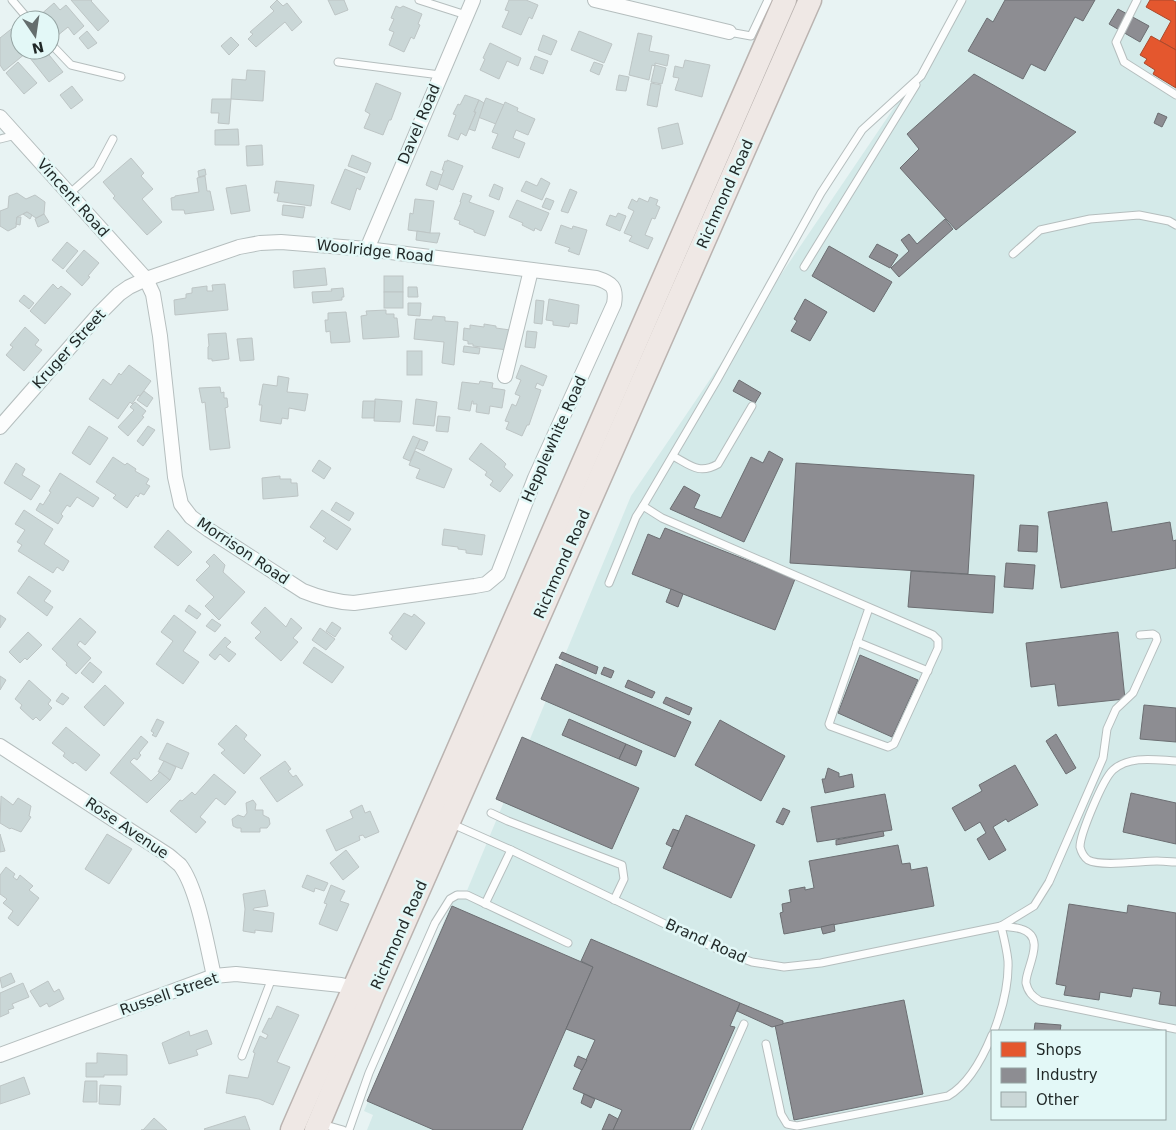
<svg xmlns="http://www.w3.org/2000/svg" width="1176" height="1130" viewBox="0 0 1176 1130" font-family="'DejaVu Sans',sans-serif">
<rect width="100%" height="100%" fill="#e8f3f3"/>
<!-- built -->
<path fill="#d4eae9" fill-rule="evenodd" d="M967 0H1176V1130H367L373 1115 364 1111 457 890 466 893 631 496ZM992 1031H1165V1119H992Z"/>
<!-- shops -->
<g fill="#e4572e" stroke="#a9492c">
<path d="M1150 0H1172L1176 2V50L1160 41 1171 21 1146 7Z"/>
<path d="M1151 36 1176 50V88L1153 74 1155 70 1144 63 1147 59 1140 55Z"/>
</g>
<!-- industry -->
<g fill="#8d8d92" stroke="#6c6e72">
<path d="M1005 0H1095L1083 21 1075 17 1045 71 1031 64 1023 79 968 51 987 18 993 22Z"/>
<path d="M1118 9 1149 26 1140 42 1109 24Z"/>
<path d="M974 74 1076 132 956 230 900 168 919 149 907 134Z"/>
<path d="M1158 113 1167 117 1162 127 1154 123Z"/>
<path d="M945 219 953 229 899 277 891 268 909 251 901 240 909 234 917 244Z"/>
<path d="M877 244 898 255 890 268 869 257Z"/>
<path d="M829 246 892 282 874 312 812 276Z"/>
<path d="M805 299 827 312 810 341 791 331 797 321 794 319Z"/>
<path d="M739 380 761 393 755 403 733 391Z"/>
<path d="M769 451 783 459 744 542 670 509 684 486 700 495 694 508 721 518 751 457 763 463Z"/>
<path d="M796 463 974 475 968 574 790 563Z"/>
<path d="M1107 502 1112 532 1170 522 1173 541 1176 540V568L1061 588 1048 512Z"/>
<path d="M1020 525 1038 526 1037 552 1018 551Z"/>
<path d="M665 528 795 579 775 630 632 574 648 534 660 539Z"/>
<path d="M1006 563 1035 565 1033 589 1004 587Z"/>
<path d="M911 571 995 576 993 613 908 607Z"/>
<path d="M671 589 683 594 678 607 666 602Z"/>
<path d="M1118 632 1125 699 1058 706 1055 684 1031 687 1026 643Z"/>
<path d="M562 652 598 667 596 674 559 658Z"/>
<path d="M860 655 918 680 892 737 838 713Z"/>
<path d="M556 664 691 722 675 757 541 699Z"/>
<path d="M604 667 614 671 611 678 601 674Z"/>
<path d="M628 680 655 692 652 698 625 687Z"/>
<path d="M666 697 692 708 689 715 663 703Z"/>
<path d="M1144 705 1176 708V742L1140 739Z"/>
<path d="M569 719 626 744 619 759 562 735Z"/>
<path d="M720 720 785 756 761 801 695 765Z"/>
<path d="M1056 734 1076 768 1066 774 1046 741Z"/>
<path d="M522 737 639 788 612 849 496 799Z"/>
<path d="M626 744 642 751 636 766 619 759Z"/>
<path d="M1015 765 1038 805 1008 822 1006 819 993 827 1006 850 989 860 977 839 986 833 980 822 965 831 952 808 982 791 979 785Z"/>
<path d="M828 768 839 773V777L852 774 854 787 825 793 822 779H825Z"/>
<path d="M1131 793 1176 803V844L1123 832Z"/>
<path d="M885 794 892 830 817 842 811 807Z"/>
<path d="M783 808 790 811 783 825 776 822Z"/>
<path d="M686 815 755 845 731 898 663 868Z"/>
<path d="M673 829 679 831 672 847 666 844Z"/>
<path d="M883 831 884 836 836 845V840Z"/>
<path d="M898 845 902 864 910 863 911 870 927 867 934 906 784 934 780 913 783 912 782 904 791 902 789 890 805 887V890L814 888 809 861Z"/>
<path d="M1069 904 1127 913 1128 905 1176 913V1006L1159 1004 1161 992 1133 988 1131 997 1100 992 1099 1000 1064 995 1066 986 1056 984Z"/>
<path d="M452 906 593 967 522 1130H434L367 1101Z"/>
<path d="M834 924 835 931 823 934 821 927Z"/>
<path d="M591 939 740 1003 730 1026 735 1027 690 1130H613L622 1110 573 1089 595 1040 566 1029 593 967 581 961Z"/>
<path d="M904 1000 923 1094 794 1120 775 1025Z"/>
<path d="M740 1003 783 1021V1024L772 1027 737 1011Z"/>
<path d="M1035 1023 1061 1025 1060 1031H1034Z"/>
<path d="M578 1056 587 1060 582 1070 574 1066Z"/>
<path d="M584 1094 595 1099 591 1108 581 1103Z"/>
<path d="M609 1114 618 1119 613 1130H602Z"/>
</g>
<!-- building -->
<g fill="#cad7d7" stroke="#bdc5c5">
<path d="M71 0H92L91 1 109 21 98 31Z"/>
<path d="M277 0 283 6 287 3 302 22 292 31 285 22 256 47 248 39 253 34 250 32 274 11 270 7Z"/>
<path d="M328 0H344L348 10 335 15Z"/>
<path d="M509 0H526L538 5 532 19 529 17 521 35 502 27 509 11 505 10Z"/>
<path d="M54 3 60 10 66 5 84 26 74 35 68 27 52 40 50 38V20H40L42 19 39 16Z"/>
<path d="M396 6 400 8 403 6 422 14 418 24 420 25 414 39 411 37 404 52 389 45 394 32 389 30 394 19 391 18Z"/>
<path d="M15 26 20 32V50H45L63 72 49 82 26 53 4 71 0 65V38Z"/>
<path d="M87 31 97 43 88 49 79 38Z"/>
<path d="M579 31 612 44 604 63 571 50Z"/>
<path d="M638 33 652 36 649 51 669 55 667 66 655 63V66L652 65 649 80 629 75Z"/>
<path d="M543 35 557 41 551 55 538 50Z"/>
<path d="M231 37 239 45 229 55 221 46Z"/>
<path d="M490 43 521 58 518 66 507 61 499 79 480 70 485 59 483 58Z"/>
<path d="M535 56 548 61 543 74 530 69Z"/>
<path d="M685 60 710 65 702 97 675 90 679 78 673 77 675 66 683 68Z"/>
<path d="M18 62 37 83 24 94 6 73Z"/>
<path d="M594 62 603 65 599 75 590 71Z"/>
<path d="M655 65 666 68 662 84 651 82Z"/>
<path d="M247 70 265 71 263 101 231 99 232 79 246 80Z"/>
<path d="M619 75 629 77 626 91 616 90Z"/>
<path d="M376 83 401 93 391 120H389L383 135 364 128 370 114 365 111Z"/>
<path d="M651 83 661 85 657 107 647 105Z"/>
<path d="M72 86 83 100 71 109 60 95Z"/>
<path d="M465 95 479 100 474 112H476L466 136 461 133 458 140 448 136 456 115 453 114 458 104 460 105Z"/>
<path d="M486 98 504 105 496 124 478 117Z"/>
<path d="M212 99H231L229 124 218 123 219 113H211Z"/>
<path d="M479 100 484 103 475 131 469 129 476 112H474Z"/>
<path d="M505 102 518 108 517 111 535 119 528 135 516 130 513 138 525 143 519 158 492 148 498 134 492 132Z"/>
<path d="M678 123 683 144 662 149 658 128Z"/>
<path d="M238 129 239 145H215V130Z"/>
<path d="M262 145 263 165 247 166 246 146Z"/>
<path d="M352 155 371 163 367 173 348 166Z"/>
<path d="M131 158 144 173 141 176 153 189 142 199 162 222 147 235 113 198 115 196 103 182Z"/>
<path d="M447 160 463 166 453 190 438 184 444 170H442L445 161 447 162Z"/>
<path d="M205 169 206 175 199 177 198 171Z"/>
<path d="M345 169 365 177 360 190 357 188 350 210 331 203Z"/>
<path d="M431 171 442 175 437 190 426 185Z"/>
<path d="M205 176 207 191H210L214 210 185 214 184 210H172L171 198 175 197V196L199 192 197 178Z"/>
<path d="M541 178 550 183 542 200 521 191 526 181 537 186Z"/>
<path d="M276 181 314 185 311 206 277 201 279 193H274Z"/>
<path d="M494 184 503 188 499 200 489 196Z"/>
<path d="M246 185 250 211 231 214 226 188Z"/>
<path d="M570 189 577 192 568 213 561 211Z"/>
<path d="M17 193 26 199 35 195 45 202 44 214 36 218 27 212 17 217 16 227 8 231 0 226V211L8 208 9 196Z"/>
<path d="M463 193 472 196 469 202 494 211 485 236 474 232V230L459 224 460 221 454 219 461 202H460Z"/>
<path d="M650 197 658 200 656 205 660 207 655 219 652 218 645 235 653 238 648 249 629 241 632 236 624 233 634 211 628 208 632 199 637 202 639 198 648 202Z"/>
<path d="M546 198 554 201 550 210 542 207Z"/>
<path d="M415 199 434 201 430 233 408 230 410 213 413 214Z"/>
<path d="M517 200 549 213 541 231 535 228 534 231 522 225 523 223 509 217Z"/>
<path d="M283 205 305 207 303 218 282 215Z"/>
<path d="M27 212 32 215 30 219 23 214Z"/>
<path d="M618 213 626 216 620 231 606 225 610 215 616 217Z"/>
<path d="M44 214 49 222 38 227 35 219Z"/>
<path d="M17 217H21L20 225 16 224Z"/>
<path d="M561 225 572 229 573 226 587 230 579 255 568 251 570 248 555 243Z"/>
<path d="M417 231 430 233H440L437 243 416 240Z"/>
<path d="M67 242 78 251 63 269 52 260Z"/>
<path d="M84 250 99 263 88 276 90 277 82 286 66 271Z"/>
<path d="M325 268 327 285 294 288 293 271Z"/>
<rect x="384" y="276" width="19" height="16"/>
<path d="M53 284 58 289 61 286 71 294 45 324 30 311Z"/>
<path d="M225 284 228 310 175 315 174 300 186 298V294L192 293V288L207 286V291H213L212 285Z"/>
<path d="M408 287H417L418 297H408Z"/>
<path d="M343 288 344 297H342V300L313 303 312 292 332 291 331 289Z"/>
<rect x="384" y="292" width="19" height="16"/>
<path d="M24 295 34 303 29 309 19 301Z"/>
<path d="M549 299 579 305 577 324 570 323 569 327 553 325V321L546 320Z"/>
<path d="M536 300 544 301 542 324 534 323Z"/>
<path d="M408 303H421L420 316 408 315Z"/>
<path d="M386 310V314H394V318H397L399 337 363 339 361 316 367 315 366 311Z"/>
<path d="M346 312 350 342 331 343 330 331 326 332 325 320H328V313Z"/>
<path d="M433 316 445 317V321L458 322 454 365 442 363 444 342 414 339 416 319 432 320Z"/>
<path d="M484 324 496 326V328L510 330 508 350 473 346V344H468V341L463 340 464 328 470 329V325L484 327Z"/>
<path d="M25 327 39 340 35 345 42 350 24 371 6 355 13 347 10 345Z"/>
<path d="M527 331 537 332 535 348 525 347Z"/>
<path d="M226 333 229 359 212 361V359H208V347L209 346 208 334Z"/>
<path d="M252 338 254 360 240 361 237 339Z"/>
<path d="M464 346 480 348 479 354 463 352Z"/>
<rect x="407" y="351" width="15" height="24"/>
<path d="M129 365 151 381 140 396 138 395 132 404 130 402 118 419 89 399 103 379 111 385 119 373 121 375Z"/>
<path d="M521 365 547 376 543 386 537 383 535 388 541 390 529 425H527L522 436 506 429 509 422 505 421 512 404 516 406 520 396 515 394 521 380 516 378Z"/>
<path d="M278 376 289 378 287 392 308 394 305 411 289 408 288 419 282 418 281 424 260 421 262 405H259L263 384 277 386Z"/>
<path d="M480 381 493 383 492 388 505 390 502 408 490 406 489 414 476 412 477 404H473V401H472L470 411 458 409 462 382 479 384Z"/>
<path d="M220 387 221 393 224 392V398H227L228 407 225 408 230 448 210 450 205 402 202 403 199 388Z"/>
<path d="M144 391 153 398 147 407 137 400Z"/>
<path d="M375 399 402 401 400 422 374 421Z"/>
<path d="M416 399 437 402 434 426 413 424Z"/>
<path d="M363 401H375L374 418H362Z"/>
<path d="M135 402 146 411 142 416 144 417 128 436 118 427 134 410 130 407Z"/>
<path d="M438 416 450 417 448 432 436 431Z"/>
<path d="M89 426 108 438 90 465 72 453Z"/>
<path d="M148 426 155 430 143 446 137 441Z"/>
<path d="M413 436 420 439 410 461 403 458Z"/>
<path d="M420 439 428 442 424 451 416 448Z"/>
<path d="M481 443 502 460 506 464 504 467 513 475 500 492 490 485 493 481 485 475 487 472 469 459Z"/>
<path d="M415 451 452 469 444 488 416 478 420 469 409 465Z"/>
<path d="M113 457 125 465 127 463 136 469 135 471 149 479 146 484 150 486 144 495 140 493 138 497 136 495 127 508 113 498 116 495 96 482Z"/>
<path d="M319 460 331 468 324 479 312 471Z"/>
<path d="M16 463 25 469 22 475 40 486 31 500 4 483Z"/>
<path d="M60 473 99 498 93 507 77 497 70 507 67 505 61 514 63 516 58 524 36 510 40 503 43 505 51 492 49 491Z"/>
<path d="M280 476V479H291V483H297L298 496 263 499 262 478Z"/>
<path d="M336 502 354 513 349 521 331 510Z"/>
<path d="M24 510 53 529 44 544 69 561 63 571 57 567 53 573 18 551 22 545 17 542 25 530 15 524Z"/>
<path d="M322 510 351 529 337 550 323 541 326 538 310 527Z"/>
<path d="M444 529 485 535 482 555 466 553V550L458 549V547L442 545Z"/>
<path d="M168 530 192 552 178 566 154 547Z"/>
<path d="M214 554 225 565 223 572 245 592 219 620 205 606 214 597 196 580 210 566 206 562Z"/>
<path d="M29 576 51 591 44 601 53 607 47 616 17 593Z"/>
<path d="M189 605 201 614 197 619 185 611Z"/>
<path d="M265 607 286 627 291 618 302 628 293 638 298 642 281 661 255 638 261 632 251 623Z"/>
<path d="M404 613 412 617 414 614 425 623 406 650 391 639 393 636 389 633Z"/>
<path d="M0 615 6 619 0 628Z"/>
<path d="M174 615 196 632 183 651 199 662 183 684 156 664 173 641 161 632Z"/>
<path d="M80 618 96 632 85 645 80 641 77 645 91 658 76 674 66 665 67 663 52 649Z"/>
<path d="M212 619 221 625 215 632 206 626Z"/>
<path d="M332 622 341 628 335 637 326 631Z"/>
<path d="M320 628 335 639 326 650 312 640Z"/>
<path d="M28 632 42 645 27 660 25 658 20 663 9 652Z"/>
<path d="M225 637 231 642 226 647 236 654 229 662 220 654 215 660 209 655Z"/>
<path d="M314 647 344 667 332 683 303 663Z"/>
<path d="M90 662 102 672 93 683 81 673Z"/>
<path d="M0 676 6 680 0 690Z"/>
<path d="M29 680 51 700 48 704 52 708 40 721 36 717 33 720 20 708 22 705 15 699Z"/>
<path d="M105 685 124 703 104 726 84 707Z"/>
<path d="M62 693 69 698 63 705 56 701Z"/>
<path d="M157 719 164 722 156 737 152 735 154 733 151 731Z"/>
<path d="M236 725 247 735 244 739 261 755 244 774 221 753 225 750 218 744Z"/>
<path d="M66 727 100 755 86 771 75 762 73 764 63 756 65 753 52 743Z"/>
<path d="M141 736 148 742 139 753 141 755 137 760 134 758 130 762 151 781 160 772 170 780 147 803 110 773Z"/>
<path d="M167 743 189 753 182 769 159 759Z"/>
<path d="M164 761 176 767 170 780 160 772H158Z"/>
<path d="M285 761 291 769 288 771 293 777 296 775 303 785 277 802 260 778Z"/>
<path d="M214 774 236 792 225 805 216 798 200 817 206 822 196 833 170 811 180 800 182 801 192 792 195 795Z"/>
<path d="M1 796 13 805 18 798 31 806 29 816 31 817 21 832 11 828 10 829 0 823Z"/>
<path d="M253 800 256 804 255 810H263V815L269 818 270 824 267 828H260V832H241V828H237L233 826 232 819 238 815 244 817 247 813 246 803Z"/>
<path d="M362 805 365 813 370 811 379 832 365 838 363 835 359 836 360 840 336 851 326 830 353 818 350 811Z"/>
<path d="M0 834 5 851 0 852Z"/>
<path d="M107 834 132 849 109 884 85 869Z"/>
<path d="M346 850 359 867 343 880 330 863Z"/>
<path d="M6 867 15 874 13 877 17 880 20 875 33 886 29 890 39 898 18 926 8 918 13 911 3 903 7 899 0 894V875Z"/>
<path d="M307 875 328 883 324 891 315 888 314 892 302 887Z"/>
<path d="M331 885 345 891 340 901 349 904 337 931 319 924 327 904 324 903Z"/>
<path d="M265 890 268 906 254 908 253 910 274 913 272 932 255 930V933L243 931 245 909 243 894Z"/>
<path d="M11 973 15 982 2 988 0 978Z"/>
<path d="M48 981 54 992 59 989 64 999 49 1007 47 1003 40 1007 30 991Z"/>
<path d="M23 983 29 997 12 1004 14 1008 8 1010 9 1013 0 1017V993Z"/>
<path d="M277 1006 299 1015 277 1062 290 1067 273 1105 259 1099 226 1093 229 1075 248 1078 255 1053 253 1052 260 1036 266 1039 268 1035 262 1032 269 1018 271 1019Z"/>
<path d="M207 1030 212 1044 196 1050 198 1055 169 1064 162 1043 189 1031 190 1036Z"/>
<path d="M97 1053 127 1055V1075H104V1077H86V1063H97Z"/>
<path d="M24 1077 30 1094 0 1104V1086Z"/>
<path d="M85 1081H97V1102H83Z"/>
<path d="M100 1085 121 1086 120 1105 99 1104Z"/>
<path d="M245 1116 250 1130H205L204 1129Z"/>
<path d="M154 1118 167 1130H141H143Z"/>
</g>
<g fill="none" stroke-linecap="round" stroke-linejoin="round">
<defs>
<g id="service">
<path d="M12 0 29 20"/>
<path d="M419 0 466 15"/>
<path d="M1137 0 1116 42 1124 62 1176 95"/>
<path d="M729 32 751 36 768 0"/>
<path d="M50 43 71 65 121 77"/>
<path d="M338 62 440 75"/>
<path d="M0 139 16 135"/>
<path d="M69 194 97 169 113 139"/>
<path d="M1013 254 1040 230 1090 219 1139 215 1169 221 1176 225"/>
<path d="M804 267 916 85"/>
<path d="M673 456C690 465 699 475 718 464L752 406"/>
<path d="M609 583 636 517 643 506"/>
<path d="M869 608 829 724 830 726 888 747 894 744 938 648V640L933 635 662 518 643 506 717 380 821 193 862 130 921 76 962 0"/>
<path d="M857 642 928 671"/>
<path d="M1176 761C1156 760 1130 755 1113 770 1103 779 1080 834 1080 847 1081 851 1084 857 1088 860 1101 867 1141 861 1157 861 1163 861 1170 862 1176 862"/>
<path d="M491 813 508 821 622 865 624 879 614 900"/>
<path d="M450 823 511 850 719 950 752 962 784 967 821 963 1001 926 1034 906 1049 882 1103 758 1107 729 1116 709 1133 693 1157 640 1156 636 1153 634 1140 635"/>
<path d="M485 904 511 850"/>
<path d="M1001 926C1008 927 1015 927 1021 929 1048 937 1025 969 1026 983 1028 992 1032 996 1040 1001L1176 1029"/>
<path d="M994 1031C1002 1010 1009 985 1008 961 1007 950 1004 938 1001 926"/>
<path d="M766 1044 781 1114 787 1124 797 1126 948 1096C969 1084 983 1057 992 1035"/>
<path d="M242 1056 272 978"/>
<path d="M322 1124 343 1130"/>
<path d="M349 1130 369 1073 435 923 450 899 457 895H467L568 943"/>
<path d="M697 1130 744 1024"/>
</g>
<g id="minor">
<path d="M595 0 729 32"/>
<path d="M0 117 146 279 153 294 160 336 175 477 181 504 191 517 209 530 303 591C320 598 335 602 354 603L475 586 486 584 498 574 535 478 614 304C617 287 612 283 596 278L367 249 281 242 260 243 239 247 146 279 129 287 119 294 99 314 0 427"/>
<path d="M367 249 473 0"/>
<path d="M505 376 531 270"/>
<path d="M0 746 168 855C172 858 176 862 180 865 198 889 207 946 214 976"/>
<path d="M0 1055 214 976 236 974 341 985 360 990"/>
</g>
<g id="trunk">
<path d="M292 1130 785 0"/>
<path d="M316 1130 373 994 810 0"/>
</g>
</defs>
<!-- service casing -->
<use href="#service" stroke="#b5bebe" stroke-width="9"/>
<!-- minor casing -->
<use href="#minor" stroke="#b5bebe" stroke-width="16"/>
<!-- trunk casing -->
<use href="#trunk" stroke="#bab3b0" stroke-width="25"/>
<!-- service -->
<use href="#service" stroke="#fcfdfd" stroke-width="7"/>
<!-- minor -->
<use href="#minor" stroke="#fcfdfd" stroke-width="14"/>
<!-- trunk -->
<use href="#trunk" stroke="#efe8e5" stroke-width="22"/>
</g>
<g text-anchor="middle" stroke-width="5" stroke-linejoin="round" paint-order="stroke">
<!-- street labels -->
<g font-size="15" fill="#1f2726" stroke="#e3f8f7">
<text transform="translate(419 124) rotate(-67)" y="5">Davel Road</text>
<text transform="translate(725 194) rotate(-66)" y="5">Richmond Road</text>
<text transform="translate(73 198) rotate(48)" y="5">Vincent Road</text>
<text transform="translate(375 251) rotate(6)" y="5">Woolridge Road</text>
<text transform="translate(69 349) rotate(-48)" y="5">Kruger Street</text>
<text transform="translate(554 439) rotate(-66)" y="5">Hepplewhite Road</text>
<text transform="translate(243 551) rotate(34)" y="5">Morrison Road</text>
<text transform="translate(562 564) rotate(-66)" y="5">Richmond Road</text>
<text transform="translate(127 828) rotate(34)" y="5">Rose Avenue</text>
<text transform="translate(399 935) rotate(-66)" y="5">Richmond Road</text>
<text transform="translate(706 941) rotate(24)" y="5">Brand Road</text>
<text transform="translate(169 994) rotate(-19)" y="5">Russell Street</text>
</g>
</g>
<!-- legend -->
<rect x="991" y="1030" width="175" height="90" fill="#e3f8f7" stroke="#95a4a3"/>
<rect x="1001" y="1042" width="25" height="15" fill="#e4572e" stroke="#95a4a3"/>
<text x="1036" y="1055" font-size="15" fill="#1f2726">Shops</text>
<rect x="1001" y="1068" width="25" height="15" fill="#8d8d92" stroke="#95a4a3"/>
<text x="1036" y="1080" font-size="15" fill="#1f2726">Industry</text>
<rect x="1001" y="1092" width="25" height="15" fill="#cad7d7" stroke="#95a4a3"/>
<text x="1036" y="1105" font-size="15" fill="#1f2726">Other</text>
<!-- north arrow -->
<g transform="translate(35 35) rotate(167)"><circle r="24" fill="#e3f8f7" stroke="#95a4a3"/>
<path d="M0-4L9 19L0 12L-9 19Z" fill="#656e6e"/>
<text y="-8" font-size="14" font-weight="bold" text-anchor="middle" fill="#1f2726">N</text>
</g>
</svg>
